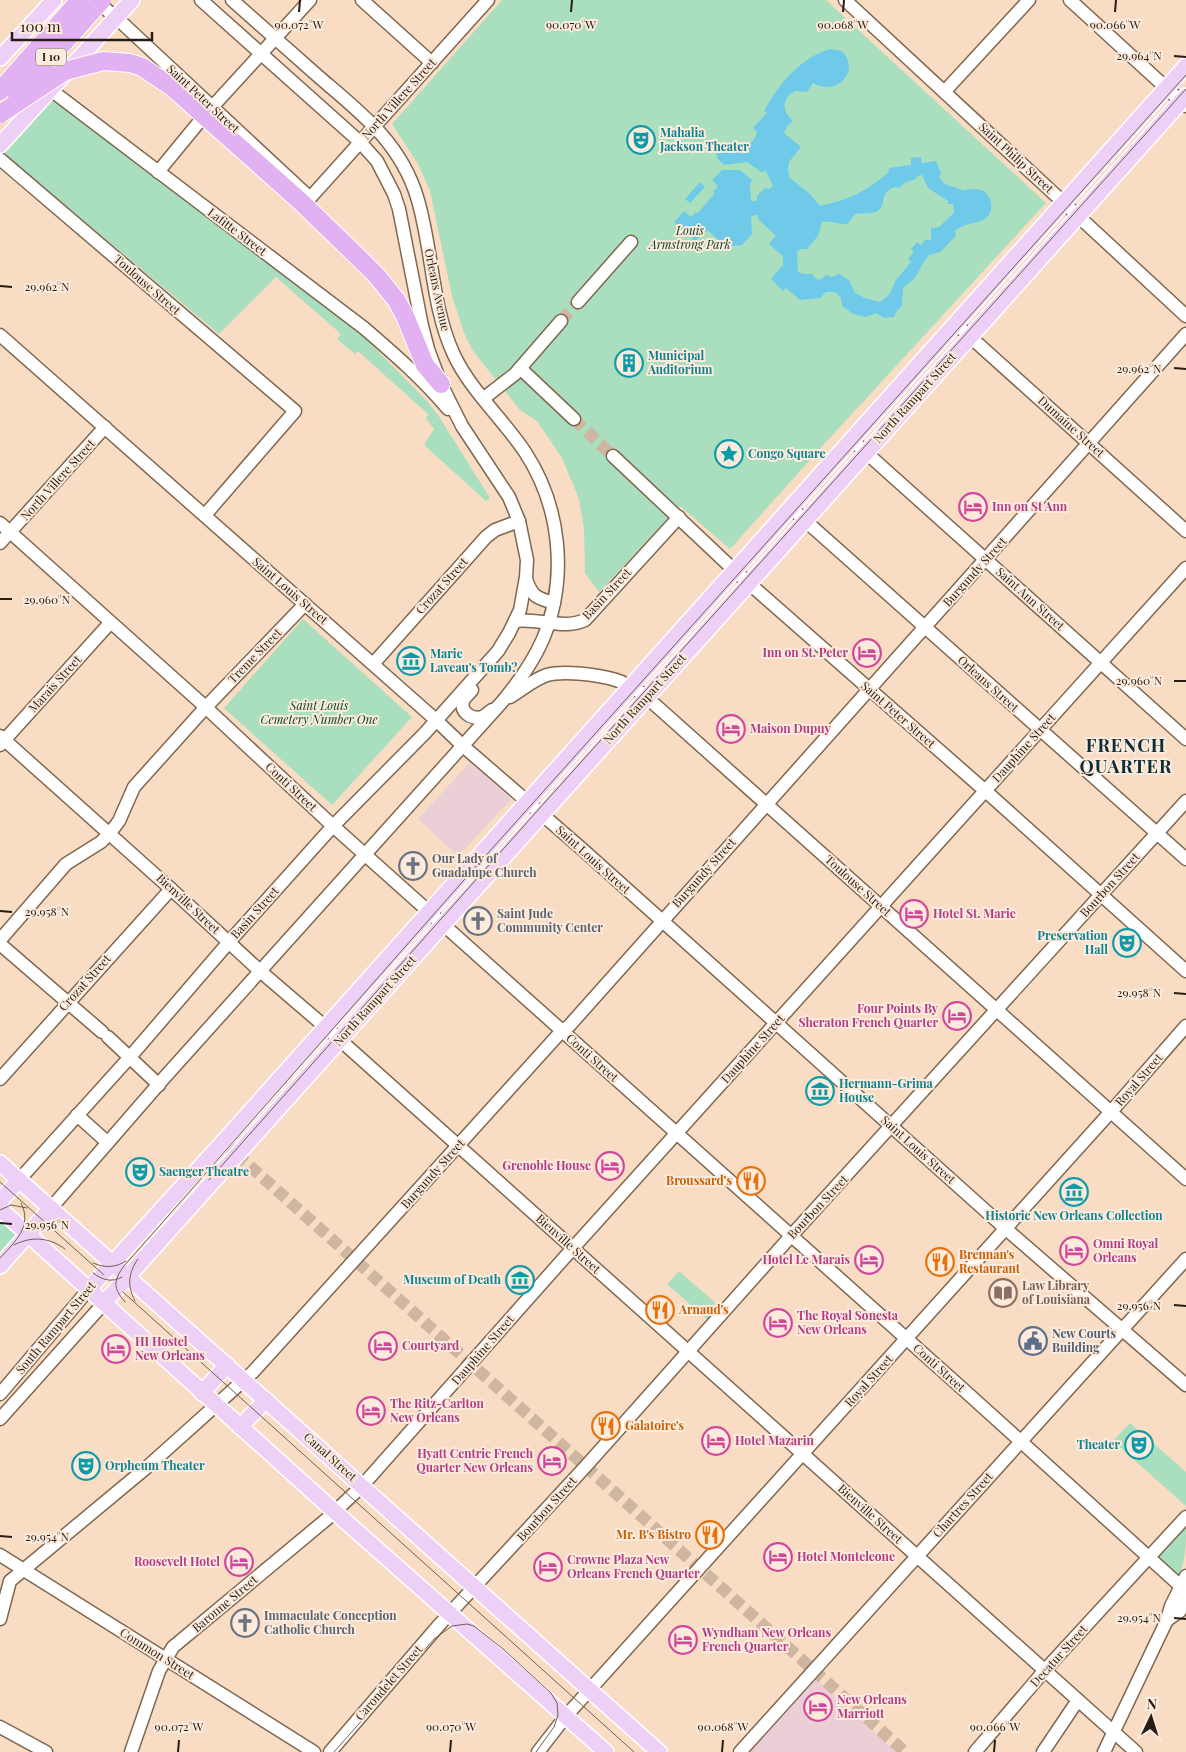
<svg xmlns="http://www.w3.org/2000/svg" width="1186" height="1752" viewBox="0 0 1186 1752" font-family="'Playfair Display',serif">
<rect width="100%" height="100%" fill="#f8dcc3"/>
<!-- commercial -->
<g fill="#ead0d6">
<path d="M470 762 512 799 458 856 418 819Z"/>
<path d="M815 1678 896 1752H748Z"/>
</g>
<!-- green -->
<g fill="#a9dfbe">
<path d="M502 0H826L1046 203 827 441 730 549 680 506 599 592 585 573 584 529 579 499 562 458 537 421 520 410 473 351 464 333 452 296 430 191 418 164 392 124Z"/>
<path d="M53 100 361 334 426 400 438 415 490 498 486 501 424 445 434 429 426 418 428 414 358 351 355 354 337 339 341 334 276 277 219 334 4 154Z"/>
<path d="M303 619 412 717 332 805 224 708Z"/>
<path d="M0 1220 16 1235 0 1252Z"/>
<path d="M679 1271 720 1307 708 1320 667 1284Z"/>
<path d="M1130 1423 1186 1472V1506L1113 1441Z"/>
<path d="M1186 1524C1186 1541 1186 1564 1178 1576L1157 1559 1158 1555Z"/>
</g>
<!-- water -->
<g fill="#6fcae9" fill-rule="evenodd">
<path d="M830 49 842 51C861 71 837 97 813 83L807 92 795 91C781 99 782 111 793 121L787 126 784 133 801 147 789 162 788 171 790 178 810 194 820 206C853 198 861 194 888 173L889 168 911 165V158L921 157 922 163 936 161 941 173 939 177C944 184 947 186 955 187 959 188 961 191 966 190 973 189 978 188 985 192 988 195 990 198 991 202 995 227 966 219 955 231L956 236 940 252 929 255 923 263 915 278 903 288 902 306 896 312 894 317 884 318 876 313 866 317 853 314 842 306 841 298 835 292H826L820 298 800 300 786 288 783 291 771 279 783 265V256L769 244 776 236 758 219V215L751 216 752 234 742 245 726 247 708 230 695 241 674 222 684 211 691 217 696 212 698 213 715 193 713 192 718 186 712 180 722 170H740L752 180 750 184 751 201H757V196L765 188 769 189 773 186 766 171 761 172 747 162 724 165 717 158 716 150 722 144 732 141 739 148C750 145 754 142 757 132L753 128 767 113 764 111C778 85 801 57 830 49ZM922 175 928 188 948 201V204H953L954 213 939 227 931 228V240H925L921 245 917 242 911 249 914 252 908 259 911 262 896 280 889 295 880 302 865 298 855 293 849 280 839 274 832 277 826 275 820 280 816 279 812 274H803L798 272 797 252 801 249H807L818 236 822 222C831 220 838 225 847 224L855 214C862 213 870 214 876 212 889 206 876 194 895 187L899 188 906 182 916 179 917 176Z"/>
<path d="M700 182 705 187 690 203 685 199Z"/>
</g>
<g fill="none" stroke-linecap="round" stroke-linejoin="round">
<!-- minor-tunnel -->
<g stroke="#ceb6a0" stroke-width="12" stroke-dasharray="12 6" stroke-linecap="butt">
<path d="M561 321 578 302"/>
<path d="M574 419 613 456"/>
<path d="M223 1142 905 1752"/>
</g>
<defs>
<g id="minor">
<path d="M95 0 120 21 310 198 488 0"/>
<path d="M362 0 432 63"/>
<path d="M845 0 1186 316"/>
<path d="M1070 0 1186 106"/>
<path d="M43 84 364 328C393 353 423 379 448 409"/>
<path d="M945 91 1029 0"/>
<path d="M0 159 295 411 205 515"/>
<path d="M158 172 204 116 310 0"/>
<path d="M578 302 631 242"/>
<path d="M956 324 1186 531"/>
<path d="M0 335 436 720 463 746 582 849 1006 1229 1186 1385"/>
<path d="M520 368 574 419"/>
<path d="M484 398 515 374 561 321"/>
<path d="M852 440 1186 739"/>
<path d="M613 456 735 571 990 795 1186 971"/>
<path d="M791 508 1186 859"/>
<path d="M0 523 200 702 333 826 965 1391 1186 1591"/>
<path d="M0 543 105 427"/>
<path d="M526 579C532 597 537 598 554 603"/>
<path d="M515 621C539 618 563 630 585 620L679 517"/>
<path d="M373 664 486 537 495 530 519 521"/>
<path d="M472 690C470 693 466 696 464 699 458 711 471 720 482 717 485 716 489 712 492 710"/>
<path d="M510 697C522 690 534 679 547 675 563 670 600 675 616 680 626 683 635 689 643 694L1186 1179"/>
<path d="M0 736 171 889 260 971 330 1031 1136 1752"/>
<path d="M0 745 110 623"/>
<path d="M0 940 66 864 101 842 110 833 119 821 134 787 205 708 305 604"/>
<path d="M0 944 102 1032"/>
<path d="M108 1037 159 1085"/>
<path d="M0 1079 171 889"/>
<path d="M77 1115 107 1142"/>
<path d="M19 1180 130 1057 229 942 333 826 425 733 498 651 509 633 520 610 526 577 527 560 519 521 509 497 462 426 441 384 428 349 422 326 399 209 394 194 377 161 360 142 201 0"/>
<path d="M51 1208 164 1078 502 702C518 683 533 662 543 639 568 578 561 507 525 452 503 419 471 391 454 355 431 306 433 249 417 197 400 142 361 113 319 77 290 51 261 26 232 0"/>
<path d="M0 1394 89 1289"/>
<path d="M0 1419 104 1303"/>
<path d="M0 1555 314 1752"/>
<path d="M0 1619 10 1581 146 1468 253 1372 559 1034 569 1026 1186 334"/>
<path d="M1167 1620 1180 1611 1186 1598"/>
<path d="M0 1727 46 1752"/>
<path d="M131 1752 159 1671 173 1647 328 1518 362 1486 573 1248 1186 568"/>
<path d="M330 1752 440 1624 586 1466 791 1236 1186 801"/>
<path d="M538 1752 566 1716 1116 1106 1186 1026"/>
<path d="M740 1752 1186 1259"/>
<path d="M975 1752 1045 1670 1186 1517"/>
<path d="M1043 1752 1078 1700"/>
<path d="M1104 1752 1167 1620 1171 1606 1186 1576"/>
</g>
<g id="major">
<path d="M0 58 54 0"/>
<path d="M0 145 132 0"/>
<path d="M0 1163 659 1752"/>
<path d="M0 1201 19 1180"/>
<path d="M0 1209 335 1512 606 1752"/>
<path d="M0 1266 51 1208"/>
<path d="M89 1289 223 1142 1186 66"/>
<path d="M104 1303 1186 96"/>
<path d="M202 1393 227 1365"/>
<path d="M240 1427 266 1400"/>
</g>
<path id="highway" d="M363 262 377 276 397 301 405 316 425 365 441 384"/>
</defs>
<!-- minor casing -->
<use href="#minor" stroke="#7f6750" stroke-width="15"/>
<!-- major casing -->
<use href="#major" stroke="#fff" stroke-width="18"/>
<!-- highway casing -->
<use href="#highway" stroke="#fff" stroke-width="20"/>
<!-- minor -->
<use href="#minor" stroke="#fff" stroke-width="12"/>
<!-- major -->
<use href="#major" stroke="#eed0f7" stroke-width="15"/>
<!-- highway -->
<use href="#highway" stroke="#e2b1f2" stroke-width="18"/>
<!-- tram -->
<g stroke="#706051" stroke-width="1">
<path d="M209 1180 538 810 1186 89"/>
<path d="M0 1182 104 1275"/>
<path d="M0 1210 11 1205 27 1208"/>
<path d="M14 1245C31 1236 49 1237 65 1249"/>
<path d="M0 1258C15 1242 33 1226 21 1203"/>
<path d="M93 1263C105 1268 115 1268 126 1261"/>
<path d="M93 1273C103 1280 111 1283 122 1277"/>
<path d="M123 1292 634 1752"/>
<path d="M135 1301C127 1286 128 1273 138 1259"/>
<path d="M125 1302C113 1288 113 1281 124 1266L471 872 1186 75"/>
<path d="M334 1752 434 1639 452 1626 467 1624 474 1626 503 1649 551 1693 557 1703 558 1715 554 1727 536 1752"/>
</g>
<defs>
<g id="highway-bridge">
<path d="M0 91 80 0"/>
<path d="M17 95 102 0"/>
<path d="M0 114 65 71 103 61 130 63 142 67 172 87 300 201 363 262"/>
</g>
</defs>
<!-- highway-bridge casing -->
<use href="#highway-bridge" stroke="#fff" stroke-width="20" stroke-linecap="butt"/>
<!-- highway-bridge -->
<use href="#highway-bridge" stroke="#e2b1f2" stroke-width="18"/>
</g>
<!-- ticks -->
<path fill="none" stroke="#271d14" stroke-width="2" d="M299 12 300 0M571 12 572 0M843 12 844 0M1115 12 1116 0M1174 56 1186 57M0 286 12 287M1174 368 1186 369M0 599H12M1174 681H1186M0 911 12 912M1174 993 1186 994M0 1223 12 1224M1174 1305 1186 1306M0 1536 12 1537M1174 1618 1186 1619M178 1752 179 1740M450 1752 451 1740M722 1752 723 1740M994 1752 995 1740"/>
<!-- icons -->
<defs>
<symbol id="theatre-ring" viewBox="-11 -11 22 22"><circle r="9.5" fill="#fcebdc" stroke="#0f9aa8" stroke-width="1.5"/><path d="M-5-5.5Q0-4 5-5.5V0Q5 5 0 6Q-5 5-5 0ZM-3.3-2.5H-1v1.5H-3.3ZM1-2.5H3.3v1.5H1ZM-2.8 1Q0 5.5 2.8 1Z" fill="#0f9aa8"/></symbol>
<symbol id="building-ring" viewBox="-11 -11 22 22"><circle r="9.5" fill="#fcebdc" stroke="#0f9aa8" stroke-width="1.5"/><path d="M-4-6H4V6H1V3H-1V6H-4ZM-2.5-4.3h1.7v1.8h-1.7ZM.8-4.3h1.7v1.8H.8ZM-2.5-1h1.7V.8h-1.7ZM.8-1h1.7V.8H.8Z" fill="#0f9aa8"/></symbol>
<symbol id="sight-ring" viewBox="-11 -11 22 22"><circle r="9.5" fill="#fcebdc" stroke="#0f9aa8" stroke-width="1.5"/><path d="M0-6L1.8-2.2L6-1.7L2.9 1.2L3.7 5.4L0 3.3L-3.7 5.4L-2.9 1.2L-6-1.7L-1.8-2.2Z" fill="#0f9aa8"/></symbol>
<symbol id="hotel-ring" viewBox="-11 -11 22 22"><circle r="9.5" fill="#fcebdc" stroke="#d1479c" stroke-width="1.5"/><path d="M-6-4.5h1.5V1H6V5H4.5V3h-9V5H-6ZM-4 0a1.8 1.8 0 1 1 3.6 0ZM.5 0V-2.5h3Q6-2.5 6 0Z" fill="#d1479c"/></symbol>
<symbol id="museum-ring" viewBox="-11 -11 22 22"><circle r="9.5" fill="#fcebdc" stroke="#0f9aa8" stroke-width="1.5"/><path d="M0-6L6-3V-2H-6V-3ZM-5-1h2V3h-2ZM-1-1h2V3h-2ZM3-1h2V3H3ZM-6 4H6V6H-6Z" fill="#0f9aa8"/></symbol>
<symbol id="church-ring" viewBox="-11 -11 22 22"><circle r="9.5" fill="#fcebdc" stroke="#6b7280" stroke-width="1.5"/><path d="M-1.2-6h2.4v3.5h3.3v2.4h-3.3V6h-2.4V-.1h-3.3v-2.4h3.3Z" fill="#6b7280"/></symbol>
<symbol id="restaurant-ring" viewBox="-11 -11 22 22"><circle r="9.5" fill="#fcebdc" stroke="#e8710a" stroke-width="1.5"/><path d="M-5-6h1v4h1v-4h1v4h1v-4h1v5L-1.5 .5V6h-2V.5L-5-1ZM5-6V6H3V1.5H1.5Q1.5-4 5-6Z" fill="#e8710a"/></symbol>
<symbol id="library-ring" viewBox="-11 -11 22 22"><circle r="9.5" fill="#fcebdc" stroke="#8d6e63" stroke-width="1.5"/><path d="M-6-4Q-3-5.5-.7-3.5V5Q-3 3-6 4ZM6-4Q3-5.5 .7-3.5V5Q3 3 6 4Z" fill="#8d6e63"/></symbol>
<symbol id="civic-ring" viewBox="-11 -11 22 22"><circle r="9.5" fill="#fcebdc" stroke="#5c6f8a" stroke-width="1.5"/><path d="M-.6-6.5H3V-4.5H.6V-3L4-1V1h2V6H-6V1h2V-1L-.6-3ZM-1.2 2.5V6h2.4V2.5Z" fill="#5c6f8a"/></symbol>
</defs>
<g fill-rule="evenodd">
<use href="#theatre-ring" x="625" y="124" width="32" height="32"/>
<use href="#building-ring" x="613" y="347" width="32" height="32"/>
<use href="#sight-ring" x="713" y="438" width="32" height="32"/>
<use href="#hotel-ring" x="957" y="491" width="32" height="32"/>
<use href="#hotel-ring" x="851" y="637" width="32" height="32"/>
<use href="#museum-ring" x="395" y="645" width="32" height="32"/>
<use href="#hotel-ring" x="715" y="713" width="32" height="32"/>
<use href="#church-ring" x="397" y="850" width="32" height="32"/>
<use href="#hotel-ring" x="898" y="898" width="32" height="32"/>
<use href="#church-ring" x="462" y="905" width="32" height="32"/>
<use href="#theatre-ring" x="1111" y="927" width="32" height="32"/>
<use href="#hotel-ring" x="941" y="1000" width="32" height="32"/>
<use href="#museum-ring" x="804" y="1075" width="32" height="32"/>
<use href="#hotel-ring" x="594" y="1150" width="32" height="32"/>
<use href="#theatre-ring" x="124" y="1156" width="32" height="32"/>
<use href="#restaurant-ring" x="735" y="1165" width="32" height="32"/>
<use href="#museum-ring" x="1058" y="1176" width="32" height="32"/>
<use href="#hotel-ring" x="1058" y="1235" width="32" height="32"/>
<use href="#hotel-ring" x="853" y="1244" width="32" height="32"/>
<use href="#restaurant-ring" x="924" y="1246" width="32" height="32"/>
<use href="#museum-ring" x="504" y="1264" width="32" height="32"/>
<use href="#library-ring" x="987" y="1277" width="32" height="32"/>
<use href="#restaurant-ring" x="644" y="1294" width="32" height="32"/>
<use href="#hotel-ring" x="762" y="1307" width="32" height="32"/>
<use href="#civic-ring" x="1017" y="1325" width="32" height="32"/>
<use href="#hotel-ring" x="367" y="1330" width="32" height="32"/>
<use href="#hotel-ring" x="100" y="1333" width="32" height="32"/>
<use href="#hotel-ring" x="355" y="1395" width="32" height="32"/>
<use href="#restaurant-ring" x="590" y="1410" width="32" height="32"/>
<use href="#hotel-ring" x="700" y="1425" width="32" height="32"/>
<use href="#theatre-ring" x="1123" y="1429" width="32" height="32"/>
<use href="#hotel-ring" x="536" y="1445" width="32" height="32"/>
<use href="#theatre-ring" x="70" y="1450" width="32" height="32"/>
<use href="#restaurant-ring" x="694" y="1519" width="32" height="32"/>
<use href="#hotel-ring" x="762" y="1541" width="32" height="32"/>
<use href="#hotel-ring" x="223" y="1546" width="32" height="32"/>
<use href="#hotel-ring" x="532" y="1551" width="32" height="32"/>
<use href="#church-ring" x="229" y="1607" width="32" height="32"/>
<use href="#hotel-ring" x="667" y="1624" width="32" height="32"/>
<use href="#hotel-ring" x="802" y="1691" width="32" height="32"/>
</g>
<g text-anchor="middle" stroke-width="4" stroke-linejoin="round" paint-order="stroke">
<!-- shield labels -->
<rect fill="#fcebdc" stroke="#675b50" stroke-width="1" x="36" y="48.5" width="30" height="17" rx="4"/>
<g font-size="11" font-weight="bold" fill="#271d14">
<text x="51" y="61">I 10</text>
</g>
<!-- street labels -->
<g font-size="12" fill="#271d14" stroke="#fcebdc">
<text transform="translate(203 99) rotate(43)" y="4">Saint Peter Street</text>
<text transform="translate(399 99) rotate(-48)" y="4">North Villere Street</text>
<text transform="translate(1016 158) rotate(43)" y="4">Saint Philip Street</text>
<text transform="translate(237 232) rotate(37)" y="4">Lafitte Street</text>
<text transform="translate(147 285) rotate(41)" y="4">Toulouse Street</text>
<text transform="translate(437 290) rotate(78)" y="4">Orleans Avenue</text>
<text transform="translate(915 398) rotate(-48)" y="4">North Rampart Street</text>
<text transform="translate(1071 427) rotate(42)" y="4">Dumaine Street</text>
<text transform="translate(58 480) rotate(-48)" y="4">North Villere Street</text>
<text transform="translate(975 572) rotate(-48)" y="4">Burgundy Street</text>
<text transform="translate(442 586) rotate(-48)" y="4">Crozat Street</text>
<text transform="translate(290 591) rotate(41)" y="4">Saint Louis Street</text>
<text transform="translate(607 594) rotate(-47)" y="4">Basin Street</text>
<text transform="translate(1030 599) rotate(42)" y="4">Saint Ann Street</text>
<text transform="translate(255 656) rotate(-46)" y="4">Treme Street</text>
<text transform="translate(55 684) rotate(-48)" y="4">Marais Street</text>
<text transform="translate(988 684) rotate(42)" y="4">Orleans Street</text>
<text transform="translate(645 699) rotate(-48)" y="4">North Rampart Street</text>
<text transform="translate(898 715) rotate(41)" y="4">Saint Peter Street</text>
<text transform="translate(1024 748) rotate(-48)" y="4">Dauphine Street</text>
<text transform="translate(291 787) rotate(43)" y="4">Conti Street</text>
<text transform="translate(593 860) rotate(42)" y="4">Saint Louis Street</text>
<text transform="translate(704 873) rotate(-48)" y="4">Burgundy Street</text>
<text transform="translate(1110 885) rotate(-48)" y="4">Bourbon Street</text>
<text transform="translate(858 886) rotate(42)" y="4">Toulouse Street</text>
<text transform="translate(188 904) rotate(43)" y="4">Bienville Street</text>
<text transform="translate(255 913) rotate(-48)" y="4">Basin Street</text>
<text transform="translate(85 983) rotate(-48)" y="4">Crozat Street</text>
<text transform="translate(375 1001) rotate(-48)" y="4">North Rampart Street</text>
<text transform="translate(753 1049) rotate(-48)" y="4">Dauphine Street</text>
<text transform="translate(592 1058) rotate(42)" y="4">Conti Street</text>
<text transform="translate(1139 1080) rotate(-49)" y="4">Royal Street</text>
<text transform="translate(918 1150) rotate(42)" y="4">Saint Louis Street</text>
<text transform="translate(433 1174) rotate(-48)" y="4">Burgundy Street</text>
<text transform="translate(818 1207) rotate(-47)" y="4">Bourbon Street</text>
<text transform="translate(568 1244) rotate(42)" y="4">Bienville Street</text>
<text transform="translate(56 1328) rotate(-50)" y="4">South Rampart Street</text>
<text transform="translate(483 1350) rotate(-49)" y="4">Dauphine Street</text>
<text transform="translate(939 1368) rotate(42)" y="4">Conti Street</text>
<text transform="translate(869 1381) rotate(-48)" y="4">Royal Street</text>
<text transform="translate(330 1457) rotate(42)" y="4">Canal Street</text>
<text transform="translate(963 1505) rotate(-48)" y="4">Chartres Street</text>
<text transform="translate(547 1509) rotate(-48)" y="4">Bourbon Street</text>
<text transform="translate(870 1514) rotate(42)" y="4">Bienville Street</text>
<text transform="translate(225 1604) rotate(-40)" y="4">Baronne Street</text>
<text transform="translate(157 1654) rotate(32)" y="4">Common Street</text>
<text transform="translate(1059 1656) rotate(-48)" y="4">Decatur Street</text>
<text transform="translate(389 1683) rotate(-49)" y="4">Carondelet Street</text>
</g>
<!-- culture labels -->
<g font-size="12" font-weight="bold" fill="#0d838f" stroke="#fcebdc" text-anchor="start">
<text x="660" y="137">Mahalia<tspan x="660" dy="14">Jackson Theater</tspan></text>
<text x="648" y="360">Municipal<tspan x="648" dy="14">Auditorium</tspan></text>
<text x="748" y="458">Congo Square</text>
<text x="430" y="658">Marie<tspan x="430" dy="14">Laveau's Tomb?</tspan></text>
<text x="1108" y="940" text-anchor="end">Preservation<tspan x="1108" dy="14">Hall</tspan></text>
<text x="839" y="1088">Hermann-Grima<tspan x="839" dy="14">House</tspan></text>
<text x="159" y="1176">Saenger Theatre</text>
<text x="1074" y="1220" text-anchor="middle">Historic New Orleans Collection</text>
<text x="501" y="1284" text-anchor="end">Museum of Death</text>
<text x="1120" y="1449" text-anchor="end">Theater</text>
<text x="105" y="1470">Orpheum Theater</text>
</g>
<!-- park labels -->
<g font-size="12" font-style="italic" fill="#064428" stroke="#fcebdc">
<text x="690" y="235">Louis<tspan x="690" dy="14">Armstrong Park</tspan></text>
<text x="319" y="710">Saint Louis<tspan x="319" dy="14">Cemetery Number One</tspan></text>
</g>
<!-- hotel labels -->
<g font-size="12" font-weight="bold" fill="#b23c85" stroke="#fcebdc" text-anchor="start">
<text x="992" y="511">Inn on St Ann</text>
<text x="848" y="657" text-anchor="end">Inn on St. Peter</text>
<text x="750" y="733">Maison Dupuy</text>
<text x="933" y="918">Hotel St. Marie</text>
<text x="938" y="1013" text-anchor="end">Four Points By<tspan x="938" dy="14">Sheraton French Quarter</tspan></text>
<text x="591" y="1170" text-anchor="end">Grenoble House</text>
<text x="1093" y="1248">Omni Royal<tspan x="1093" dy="14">Orleans</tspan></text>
<text x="850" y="1264" text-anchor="end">Hotel Le Marais</text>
<text x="797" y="1320">The Royal Sonesta<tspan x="797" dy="14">New Orleans</tspan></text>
<text x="135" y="1346">HI Hostel<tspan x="135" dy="14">New Orleans</tspan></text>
<text x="402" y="1350">Courtyard</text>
<text x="390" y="1408">The Ritz-Carlton<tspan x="390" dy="14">New Orleans</tspan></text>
<text x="735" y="1445">Hotel Mazarin</text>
<text x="533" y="1458" text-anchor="end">Hyatt Centric French<tspan x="533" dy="14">Quarter New Orleans</tspan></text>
<text x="797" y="1561">Hotel Monteleone</text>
<text x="567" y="1564">Crowne Plaza New<tspan x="567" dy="14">Orleans French Quarter</tspan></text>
<text x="220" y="1566" text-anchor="end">Roosevelt Hotel</text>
<text x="702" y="1637">Wyndham New Orleans<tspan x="702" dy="14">French Quarter</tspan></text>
<text x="837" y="1704">New Orleans<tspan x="837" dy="14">Marriott</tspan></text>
</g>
<!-- worship labels -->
<g font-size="12" font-weight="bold" fill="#5b616d" stroke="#fcebdc" text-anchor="start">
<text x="432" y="863">Our Lady of<tspan x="432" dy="14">Guadalupe Church</tspan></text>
<text x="497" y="918">Saint Jude<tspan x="497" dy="14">Community Center</tspan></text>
<text x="264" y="1620">Immaculate Conception<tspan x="264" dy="14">Catholic Church</tspan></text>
</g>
<!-- food labels -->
<g font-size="12" font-weight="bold" fill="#c56008" stroke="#fcebdc" text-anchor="start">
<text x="732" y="1185" text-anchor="end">Broussard’s</text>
<text x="959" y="1259">Brennan's<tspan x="959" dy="14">Restaurant</tspan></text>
<text x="679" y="1314">Arnaud's</text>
<text x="625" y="1430">Galatoire's</text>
<text x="691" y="1539" text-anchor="end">Mr. B's Bistro</text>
</g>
<!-- education labels -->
<g font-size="12" font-weight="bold" fill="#785e54" stroke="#fcebdc" text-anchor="start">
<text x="1022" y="1290">Law Library<tspan x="1022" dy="14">of Louisiana</tspan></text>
</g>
<!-- service labels -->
<g font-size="12" font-weight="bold" fill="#4e5e75" stroke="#fcebdc" text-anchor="start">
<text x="1052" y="1338">New Courts<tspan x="1052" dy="14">Building</tspan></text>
</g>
<!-- district labels -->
<g font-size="18" font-weight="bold" letter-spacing="1" fill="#0d2e35" stroke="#fcebdc">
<text x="1126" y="752">FRENCH<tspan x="1126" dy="21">QUARTER</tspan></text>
</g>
</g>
<g font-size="12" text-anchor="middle" fill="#271d14" stroke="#fcebdc" stroke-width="4" stroke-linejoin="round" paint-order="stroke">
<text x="299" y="29">90.072°W</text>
<text x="571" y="29">90.070°W</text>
<text x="843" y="29">90.068°W</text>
<text x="1115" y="29">90.066°W</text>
<text x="1139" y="60">29.964°N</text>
<text x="47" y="291">29.962°N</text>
<text x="1139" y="373">29.962°N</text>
<text x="47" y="604">29.960°N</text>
<text x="1139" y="685">29.960°N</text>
<text x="47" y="916">29.958°N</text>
<text x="1139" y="997">29.958°N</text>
<text x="47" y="1229">29.956°N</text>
<text x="1139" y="1310">29.956°N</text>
<text x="47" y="1541">29.954°N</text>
<text x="1139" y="1622">29.954°N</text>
<text x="179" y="1731">90.072°W</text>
<text x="451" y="1731">90.070°W</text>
<text x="723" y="1731">90.068°W</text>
<text x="995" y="1731">90.066°W</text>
</g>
<!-- north arrow -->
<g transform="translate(1151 1717) rotate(4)" stroke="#fcebdc" stroke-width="4" paint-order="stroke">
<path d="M0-4L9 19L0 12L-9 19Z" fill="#271d14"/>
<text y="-8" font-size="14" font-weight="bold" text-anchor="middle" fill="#271d14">N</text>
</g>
<!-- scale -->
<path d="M12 32v8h140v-8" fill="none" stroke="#271d14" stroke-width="2.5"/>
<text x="20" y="32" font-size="15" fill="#271d14" stroke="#fcebdc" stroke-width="4" paint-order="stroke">100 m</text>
</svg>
